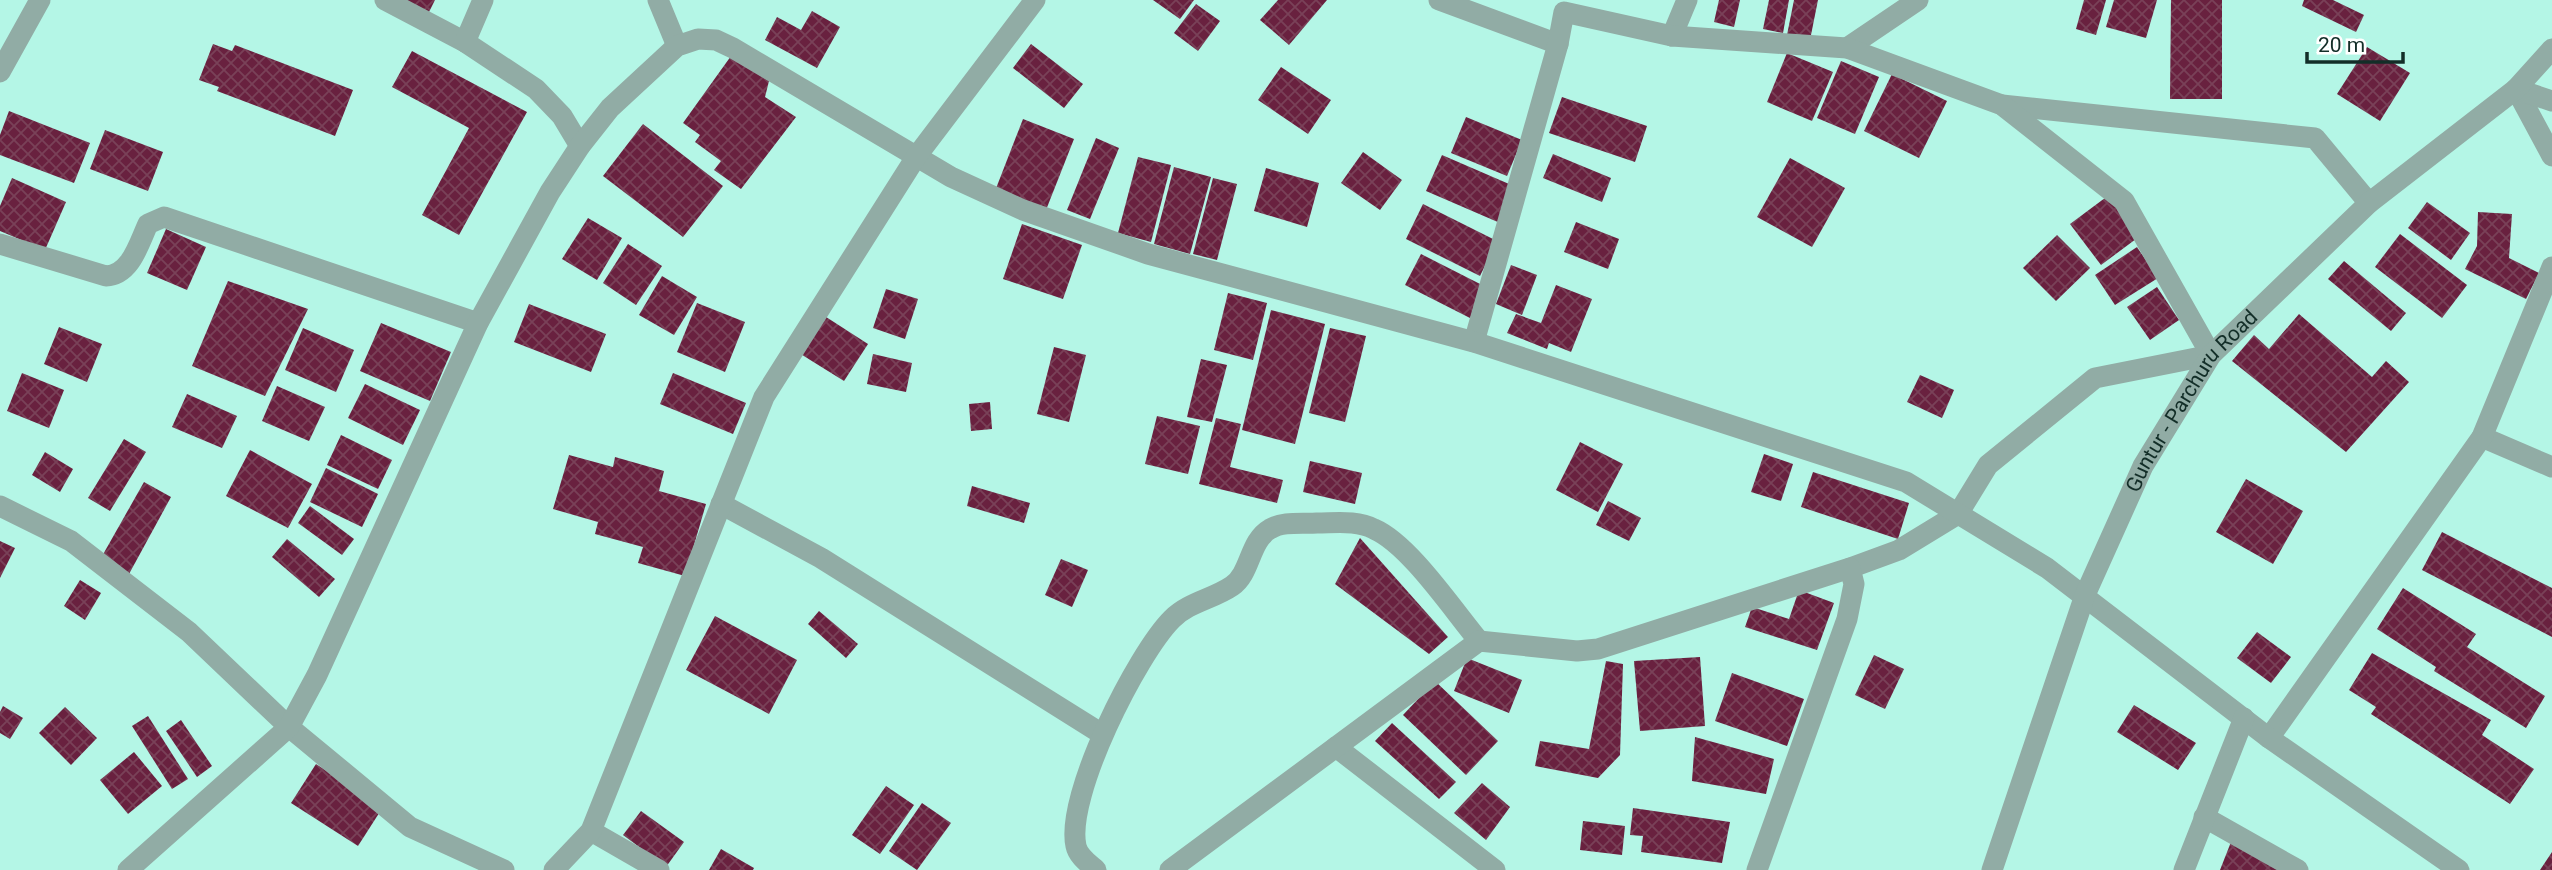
<svg xmlns="http://www.w3.org/2000/svg" width="2552" height="870" viewBox="0 0 2552 870" font-family="Roboto,sans-serif">
<defs>
<pattern id="building-cross-hatch" width="8" height="8" patternUnits="userSpaceOnUse" patternTransform="scale(1.75)"><rect width="8" height="8" fill="#69213f"/><path d="M0 0l8 8M0 8l8-8" fill="none" stroke="#794158"/></pattern>
</defs>
<rect width="100%" height="100%" fill="#b4f6e6"/>
<!-- building -->
<g fill="url(#building-cross-hatch)">
<path d="M402 0H435L428 14Z"/>
<path d="M1153 0H1194L1180 19Z"/>
<path d="M1278 0H1327L1289 45 1260 20Z"/>
<path d="M1719 0H1740L1734 27 1714 22Z"/>
<path d="M1769 0H1789L1783 33 1763 29Z"/>
<path d="M1794 0H1818L1810 40 1787 35Z"/>
<path d="M2084 0H2106L2096 35 2076 29Z"/>
<path d="M2114 0H2157L2146 38 2106 27Z"/>
<path d="M2171 0H2222V99H2170Z"/>
<path d="M2304 0H2333L2364 15 2356 32 2302 6Z"/>
<path d="M1196 4 1220 21 1198 51 1174 33Z"/>
<path d="M812 11 840 27 817 68 765 40 777 17 801 30Z"/>
<path d="M213 44 232 51 235 45 353 90 335 136 217 91 219 87 199 80Z"/>
<path d="M1031 44 1083 84 1064 108 1013 68Z"/>
<path d="M2367 47 2410 73 2380 121 2337 94Z"/>
<path d="M412 51 527 112 459 235 422 215 469 128 392 87Z"/>
<path d="M1787 53 1833 72 1812 121 1767 102Z"/>
<path d="M731 56 769 81 765 97 796 117 741 189 714 170 721 161 695 142 700 135 683 123Z"/>
<path d="M1841 61 1879 77 1855 134 1817 118Z"/>
<path d="M1281 67 1331 100 1308 134 1258 100Z"/>
<path d="M1892 74 1947 101 1919 158 1864 131Z"/>
<path d="M1562 97 1647 126 1635 162 1549 133Z"/>
<path d="M9 111 90 143 74 183 0 155V135Z"/>
<path d="M1466 117 1522 140 1507 176 1451 153Z"/>
<path d="M1023 119 1074 139 1046 210 995 191Z"/>
<path d="M643 124 723 186 683 237 603 176Z"/>
<path d="M105 130 163 152 148 191 90 169Z"/>
<path d="M1096 138 1119 148 1090 219 1067 210Z"/>
<path d="M1363 152 1402 180 1380 210 1341 183Z"/>
<path d="M1553 154 1611 178 1602 202 1543 178Z"/>
<path d="M1442 155 1516 187 1500 223 1426 191Z"/>
<path d="M1138 157 1171 165 1151 242 1118 233Z"/>
<path d="M1790 158 1845 188 1812 247 1757 217Z"/>
<path d="M1174 167 1211 177 1190 254 1154 244Z"/>
<path d="M1266 168 1319 183 1307 227 1254 211Z"/>
<path d="M12 178 66 202 45 250 0 231V206Z"/>
<path d="M1213 178 1237 184 1217 260 1193 254Z"/>
<path d="M2109 195 2140 236 2101 265 2070 224Z"/>
<path d="M2427 202 2470 233 2451 260 2408 228Z"/>
<path d="M1423 204 1497 241 1480 276 1406 239Z"/>
<path d="M2478 212 2512 214 2509 258 2539 273 2526 299 2465 269 2477 246Z"/>
<path d="M588 218 622 238 597 280 562 259Z"/>
<path d="M1576 222 1619 239 1608 269 1564 252Z"/>
<path d="M1022 224 1082 245 1063 299 1003 279Z"/>
<path d="M166 229 206 247 187 290 147 273Z"/>
<path d="M2400 234 2467 285 2442 318 2375 267Z"/>
<path d="M2057 235 2090 268 2056 301 2023 268Z"/>
<path d="M628 244 662 266 636 305 603 283Z"/>
<path d="M2137 247 2158 278 2115 305 2095 275Z"/>
<path d="M1421 254 1486 287 1470 318 1405 285Z"/>
<path d="M2344 261 2406 313 2391 331 2328 279Z"/>
<path d="M1511 265 1537 275 1522 315 1496 304Z"/>
<path d="M662 276 697 297 674 335 639 315Z"/>
<path d="M228 281 308 309 265 396 192 366Z"/>
<path d="M1556 285 1592 299 1571 352 1549 343 1547 349 1507 333 1516 314 1541 323Z"/>
<path d="M2157 287 2179 320 2150 340 2127 307Z"/>
<path d="M886 289 918 299 905 339 873 328Z"/>
<path d="M1228 293 1267 303 1253 360 1214 350Z"/>
<path d="M697 303 745 322 725 372 677 352Z"/>
<path d="M529 304 606 334 591 372 514 342Z"/>
<path d="M1271 310 1325 324 1295 444 1242 430Z"/>
<path d="M2299 314 2372 377 2386 361 2409 382 2346 452 2232 361 2254 335 2269 349Z"/>
<path d="M823 315 868 344 844 381 799 353Z"/>
<path d="M381 323 451 352 430 401 360 371Z"/>
<path d="M59 327 102 344 87 382 44 364Z"/>
<path d="M303 328 354 350 336 392 285 370Z"/>
<path d="M1330 328 1366 336 1345 422 1309 413Z"/>
<path d="M1054 347 1086 355 1069 422 1037 414Z"/>
<path d="M873 354 912 363 906 392 867 384Z"/>
<path d="M1201 359 1227 365 1212 422 1187 417Z"/>
<path d="M22 373 64 390 49 428 7 411Z"/>
<path d="M673 373 746 403 733 434 660 404Z"/>
<path d="M1920 375 1954 390 1942 418 1907 402Z"/>
<path d="M365 384 420 410 403 445 348 418Z"/>
<path d="M277 386 325 407 309 441 262 421Z"/>
<path d="M187 394 237 416 222 448 172 427Z"/>
<path d="M990 402 992 429 971 431 969 404Z"/>
<path d="M1157 416 1200 426 1188 474 1145 464Z"/>
<path d="M1216 418 1241 424 1230 467 1283 480 1277 503 1199 484Z"/>
<path d="M341 435 392 460 378 489 327 465Z"/>
<path d="M124 439 146 452 110 511 88 498Z"/>
<path d="M1580 442 1623 464 1598 512 1556 490Z"/>
<path d="M250 450 312 484 288 528 226 496Z"/>
<path d="M45 452 73 469 60 492 32 475Z"/>
<path d="M1764 454 1793 464 1781 501 1751 492Z"/>
<path d="M569 455 613 467 615 457 664 471 659 491 706 504 685 576 638 563 643 547 595 534 598 522 553 509Z"/>
<path d="M1310 461 1362 473 1355 504 1303 492Z"/>
<path d="M326 468 378 494 362 527 310 502Z"/>
<path d="M1813 472 1909 503 1898 539 1801 507Z"/>
<path d="M2246 479 2303 511 2273 564 2216 532Z"/>
<path d="M144 482 171 497 129 574 101 558Z"/>
<path d="M972 486 1030 503 1024 523 967 506Z"/>
<path d="M1608 501 1641 518 1629 541 1596 525Z"/>
<path d="M310 506 354 539 342 555 298 523Z"/>
<path d="M2442 532 2552 588V637L2422 570Z"/>
<path d="M1360 538 1448 637 1429 654 1335 584Z"/>
<path d="M287 539 335 579 319 597 272 557Z"/>
<path d="M0 541 15 548 0 578Z"/>
<path d="M1061 559 1088 570 1072 607 1045 595Z"/>
<path d="M80 580 101 593 85 620 64 606Z"/>
<path d="M2403 588 2476 634 2467 647 2545 696 2526 728 2434 671 2436 667 2377 629Z"/>
<path d="M1799 590 1834 603 1817 650 1745 627 1752 607 1789 619Z"/>
<path d="M819 611 858 644 846 658 808 624Z"/>
<path d="M715 616 797 660 769 714 686 670Z"/>
<path d="M2257 632 2291 657 2271 683 2237 658Z"/>
<path d="M2372 653 2491 720 2482 735 2534 769 2510 804 2371 714 2376 707 2349 690Z"/>
<path d="M1874 655 1904 669 1885 709 1855 695Z"/>
<path d="M1700 657 1705 726 1640 731 1634 661Z"/>
<path d="M1467 658 1522 680 1509 713 1454 691Z"/>
<path d="M1606 661 1623 664 1620 755 1598 778 1535 766 1540 741 1589 749Z"/>
<path d="M1732 673 1804 699 1787 746 1715 721Z"/>
<path d="M1435 681 1498 741 1466 775 1403 715Z"/>
<path d="M2134 705 2196 743 2178 770 2117 732Z"/>
<path d="M3 706 23 718 10 739 0 733V712Z"/>
<path d="M65 707 97 738 71 765 39 733Z"/>
<path d="M148 716 188 779 172 789 132 726Z"/>
<path d="M181 720 212 766 197 777 166 731Z"/>
<path d="M1392 723 1456 782 1439 799 1375 741Z"/>
<path d="M1695 737 1774 759 1766 794 1692 781Z"/>
<path d="M134 752 162 786 128 814 100 780Z"/>
<path d="M316 764 383 807 358 846 291 803Z"/>
<path d="M1482 783 1510 807 1486 840 1454 813Z"/>
<path d="M886 786 914 805 880 854 852 835Z"/>
<path d="M922 803 951 823 917 870 889 851Z"/>
<path d="M1633 808 1730 822 1722 863 1641 852 1643 836 1630 835Z"/>
<path d="M641 811 684 842 666 867 623 835Z"/>
<path d="M1583 821 1625 826 1622 855 1580 850Z"/>
<path d="M2231 842 2282 870H2220Z"/>
<path d="M721 849 754 868 753 870H709Z"/>
<path d="M2552 852V870H2540Z"/>
</g>
<g fill="none" stroke-linecap="round" stroke-linejoin="round">
<!-- minor -->
<g stroke="#91aca5" stroke-width="21">
<path d="M385 0 465 42 536 89 562 116 580 146"/>
<path d="M658 0 677 46"/>
<path d="M1439 0 1558 44"/>
<path d="M1672 36 1687 0"/>
<path d="M465 42 483 0"/>
<path d="M1847 48 1918 0"/>
<path d="M0 72 40 0"/>
<path d="M2516 89 2552 156"/>
<path d="M2516 89 2552 101"/>
<path d="M2002 105 2315 138 2369 203"/>
<path d="M0 244 106 276C131 275 139 243 148 224L164 217 478 323"/>
<path d="M1474 342 1558 44 1564 12 1672 36 1847 48 2002 105 2124 201 2211 355 2095 378 1988 465 1958 514 1899 550 1850 568"/>
<path d="M2482 437 2552 467"/>
<path d="M721 504 821 558 1102 734"/>
<path d="M0 506 71 541 189 632 289 727 410 827 504 870"/>
<path d="M2269 738 2482 437 2552 267"/>
<path d="M1336 747 1495 870"/>
<path d="M2204 817 2298 870"/>
<path d="M591 831 659 870"/>
<path d="M128 870 289 727 317 675 478 323 550 192 580 146 610 108 677 46 698 39 716 40 733 48 951 177 1023 210 1148 254 1474 342 1906 482 2047 568 2269 738 2459 870"/>
<path d="M554 870 591 831 764 397 916 157 1035 0"/>
<path d="M1096 870C1088 863 1078 856 1076 846 1065 796 1137 654 1172 619 1189 602 1213 599 1232 586 1251 573 1249 541 1270 529 1283 521 1302 524 1317 523 1336 523 1357 520 1374 529 1409 544 1453 610 1479 641"/>
<path d="M1170 870 1479 641 1577 651 1598 649 1850 568 1854 584 1847 619 1757 870"/>
<path id="s1" d="M1992 870 2085 595 2143 466 2211 355 2369 203 2516 89 2552 49"/>
<path d="M2184 870 2244 718"/>
</g>
</g>
<g text-anchor="middle" stroke-width="7" stroke-linejoin="round" paint-order="stroke">
<!-- street labels -->
<g font-size="21" fill="#132e28" stroke="#fff">
<text dy="7" stroke="none"><textPath href="#s1" startOffset="513">Guntur - Parchuru Road</textPath></text>
</g>
</g>
<!-- scale -->
<path d="M2307 52v10h96v-10" fill="none" stroke="#132e28" stroke-width="3.5"/>
<text x="2318" y="52" font-size="21" fill="#132e28" stroke="#ffffff" stroke-width="5" paint-order="stroke">20 m</text>
</svg>
